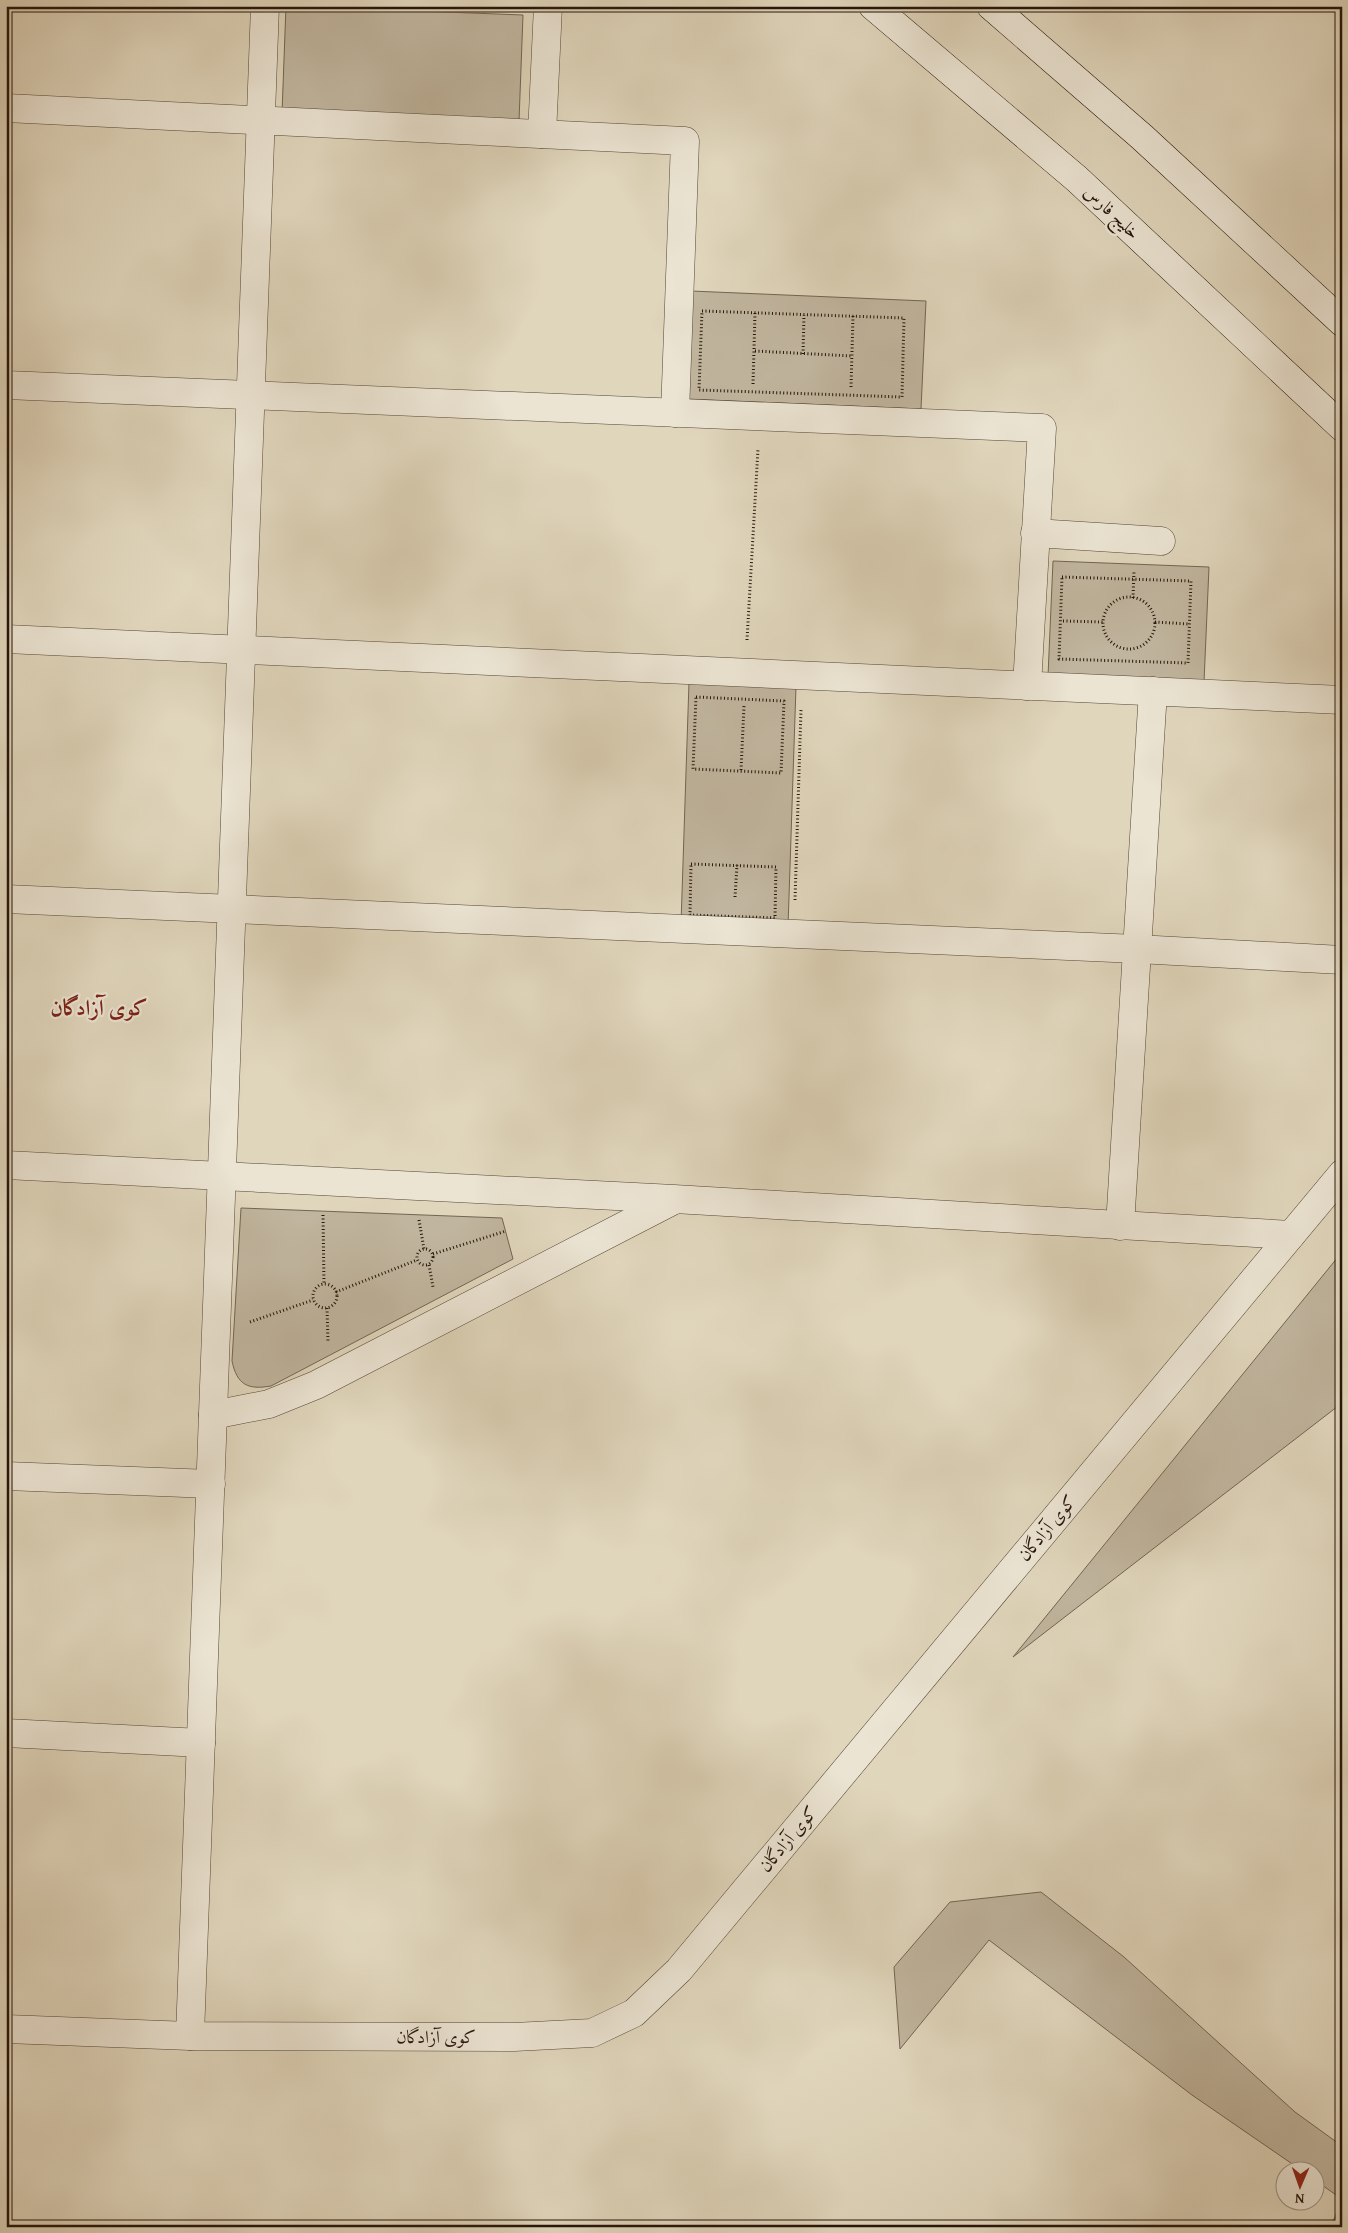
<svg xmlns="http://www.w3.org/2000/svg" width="1348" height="2233" viewBox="0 0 1348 2233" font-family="'Gentium Book Plus',Amiri,serif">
<rect width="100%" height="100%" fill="#e0d6bc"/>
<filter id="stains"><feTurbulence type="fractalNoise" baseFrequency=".004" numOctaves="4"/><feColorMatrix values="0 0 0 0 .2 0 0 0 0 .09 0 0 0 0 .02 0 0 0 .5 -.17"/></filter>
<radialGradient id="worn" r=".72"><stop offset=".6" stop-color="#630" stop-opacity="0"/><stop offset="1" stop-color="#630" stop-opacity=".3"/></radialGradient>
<!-- green -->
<g fill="#c0b59e" stroke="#726554">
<path d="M286 6 523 15 519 121 282 113Z"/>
<path d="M691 291 926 301 921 409 687 399Z"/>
<path d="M1053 561 1209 567 1204 682 1048 676Z"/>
<path d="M689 682 796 686 788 927 681 924Z"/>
<path d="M241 1208 502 1218 513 1259 271 1386C248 1390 237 1385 232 1361Z"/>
<path d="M1342 1252V1403L1013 1657Z"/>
<path d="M1041 1892 1124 1957 1295 2112 1342 2146V2199L1316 2181V2170H1301L1192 2095 989 1940 900 2049 894 1967 950 1902Z"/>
<path d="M1342 2199V2227H1331Z"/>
</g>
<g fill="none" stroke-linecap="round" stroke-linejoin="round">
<defs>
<g id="minor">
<path d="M6 108 685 141 675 413"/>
<path d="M542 134 548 6"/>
<path d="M6 385 1042 428 1027 686"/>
<path d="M1035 533 1161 541"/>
<path d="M6 639 1342 700"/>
<path d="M6 899 1137 949 1342 960"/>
<path d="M6 1165 674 1199 1291 1235"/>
<path d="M1120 1226 1153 691"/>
<path d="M213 1415 269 1404 316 1385 674 1200"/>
<path d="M6 1476 211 1484"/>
<path d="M6 1733 201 1743"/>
<path d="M190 2036 265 6"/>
</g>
<path id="tertiary" d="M6 2029 190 2036 514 2037 592 2033 634 2013 679 1970 1342 1174"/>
<g id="secondary">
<path d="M873 6 1077 179 1342 427"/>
<path d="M991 6 1142 137 1342 322"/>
</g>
</defs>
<!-- minor casing -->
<use href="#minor" stroke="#544537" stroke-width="29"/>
<!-- tertiary casing -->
<use href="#tertiary" stroke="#544537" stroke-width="29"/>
<!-- secondary casing -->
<use href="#secondary" stroke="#25150b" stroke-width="29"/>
<!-- path -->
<g stroke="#25150b" stroke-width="3" stroke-dasharray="1 2.5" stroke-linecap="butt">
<path d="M702 311 904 318 902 397 699 390Z"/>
<path d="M755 351 852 356"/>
<path d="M803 354 804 315"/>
<path d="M753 384 755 313"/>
<path d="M851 387 853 316"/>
<path d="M1062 577 1191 581 1188 663 1059 659Z"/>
<circle cx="1129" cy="623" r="26"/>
<path d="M1133 598 1134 571"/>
<path d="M1063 621 1103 622"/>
<path d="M1155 622 1189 624"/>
<path d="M747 640 758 449"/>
<path d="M696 697 784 701 781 773 693 769Z"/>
<path d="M741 770 744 706"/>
<path d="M691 864 776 867 775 918 690 915Z"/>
<path d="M735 897 737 865"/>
<path d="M795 900 801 709"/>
<path d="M323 1215 324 1284"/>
<path d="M419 1220 424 1249"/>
<circle cx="425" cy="1257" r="8"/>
<path d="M433 1254 506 1231"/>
<path d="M429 1265 433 1287"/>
<circle cx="325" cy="1296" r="12"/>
<path d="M336 1292 417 1260"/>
<path d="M327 1308 328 1342"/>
<path d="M250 1322 313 1300"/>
</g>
<!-- minor -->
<use href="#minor" stroke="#ebe4d3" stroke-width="28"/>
<!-- tertiary -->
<use href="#tertiary" stroke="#ebe4d3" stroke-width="28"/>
<!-- secondary -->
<use href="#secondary" stroke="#ebe4d3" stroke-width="28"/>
</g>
<g text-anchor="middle" stroke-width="4.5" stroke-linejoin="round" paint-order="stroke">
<!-- street labels -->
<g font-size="18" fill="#25150b" stroke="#ebe4d3">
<text transform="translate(1112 212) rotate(43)" y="6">خلیج فارس</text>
<text transform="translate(1047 1528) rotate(-50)" y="6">کوی آزادگان</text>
<text transform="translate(788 1839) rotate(-50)" y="6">کوی آزادگان</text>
<text x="436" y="2043">کوی آزادگان</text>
</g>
<!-- district labels -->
<g font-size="22" font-weight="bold" fill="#7a1f14" stroke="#ebe4d3">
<text x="99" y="1015">کوی آزادگان</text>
</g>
</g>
<!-- margin -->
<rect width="1348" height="2233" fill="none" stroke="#e0d6bc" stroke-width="25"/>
<rect x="8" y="8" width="1333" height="2218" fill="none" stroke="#25150b" stroke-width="2.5"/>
<rect x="12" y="12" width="1323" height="2208" fill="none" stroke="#25150b"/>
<!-- north arrow -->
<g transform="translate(1300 2186) rotate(182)"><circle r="24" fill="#ebe4d3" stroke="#9c9183"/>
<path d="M0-4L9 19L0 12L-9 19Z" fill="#8f2418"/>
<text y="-8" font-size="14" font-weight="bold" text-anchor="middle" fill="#25150b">N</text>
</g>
<rect width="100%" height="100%" filter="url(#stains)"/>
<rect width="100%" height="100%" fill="url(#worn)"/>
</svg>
